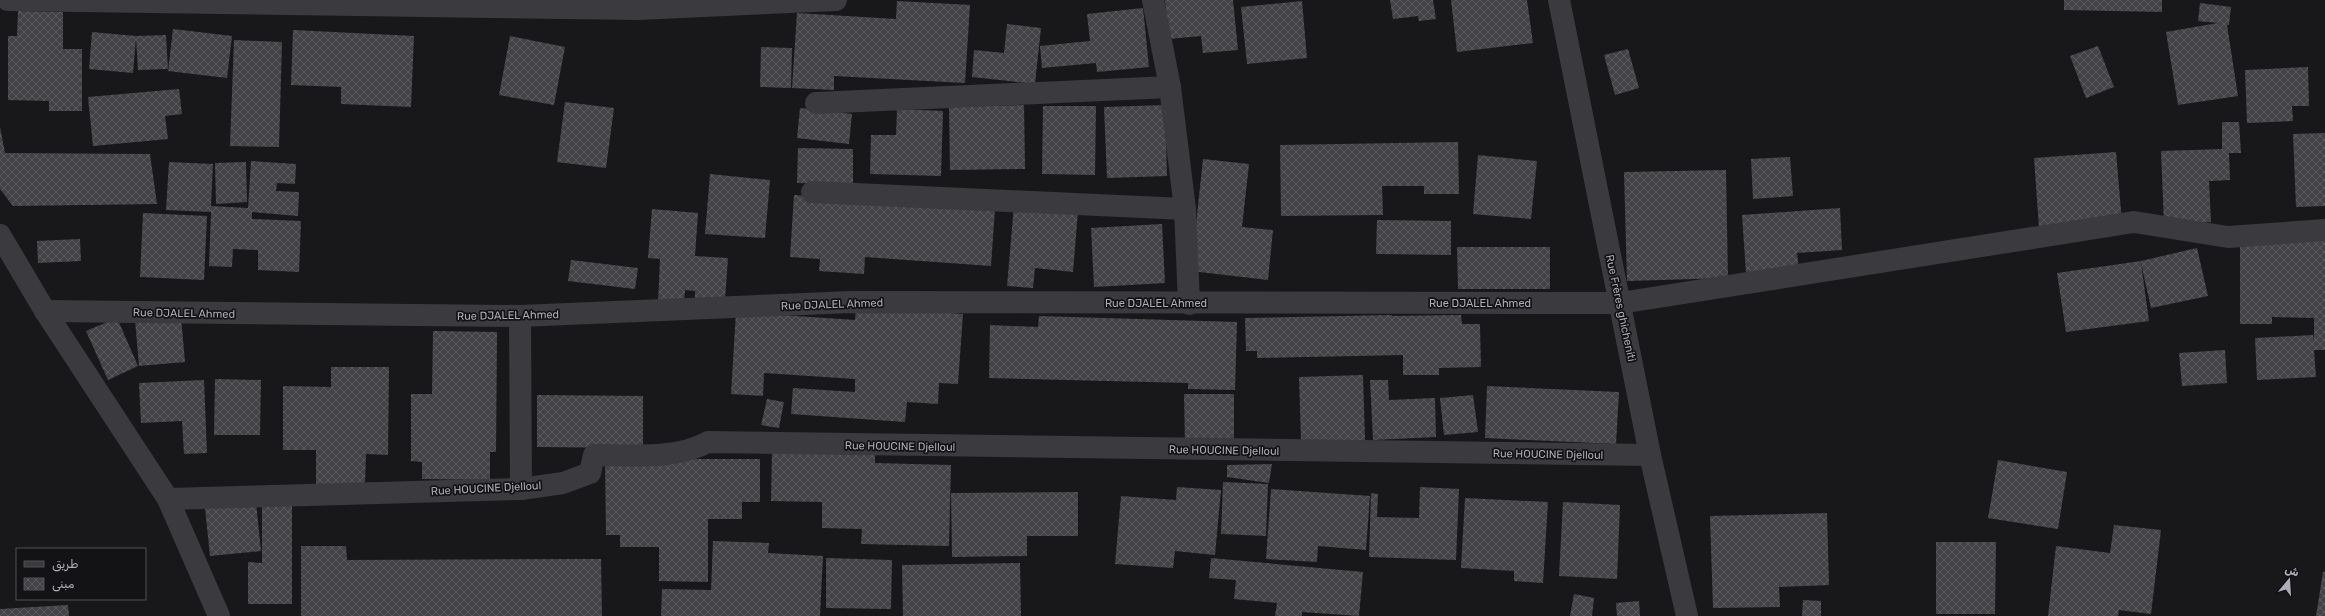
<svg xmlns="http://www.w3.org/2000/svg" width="2325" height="616" viewBox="0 0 2325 616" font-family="Rubik,Vazirmatn,sans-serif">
<defs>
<pattern id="building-cross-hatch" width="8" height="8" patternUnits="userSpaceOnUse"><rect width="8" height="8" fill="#434347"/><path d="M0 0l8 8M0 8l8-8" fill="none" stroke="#5b5c5f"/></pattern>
</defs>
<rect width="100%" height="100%" fill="#18181a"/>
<!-- building -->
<g fill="url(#building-cross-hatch)">
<path d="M1165 0H1233L1238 50 1203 53 1201 36 1169 39Z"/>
<path d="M1390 0H1433L1436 19 1419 21 1418 16 1393 19Z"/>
<path d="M1451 0H1527L1533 43 1457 52Z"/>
<path d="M2064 0H2162V12L2064 10Z"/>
<path d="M897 1 970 5 965 83 834 76V90L792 88 797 13 896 19Z"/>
<path d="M1302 1 1307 58 1247 64 1241 7Z"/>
<path d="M2200 3 2231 7 2229 25H2227L2238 96 2178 105 2166 32 2218 23 2198 21Z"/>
<path d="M1143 8 1149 67 1097 72 1096 63 1042 68 1040 46 1090 41 1087 14Z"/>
<path d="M18 11 63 12V49H82V111H49V101L8 100V36H17Z"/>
<path d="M1007 24 1041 28 1035 84 972 77 974 50 1004 53Z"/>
<path d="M173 29 232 36 227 78 168 71Z"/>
<path d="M293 30 414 36 411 107 341 104V87L291 85Z"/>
<path d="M92 32 136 36 166 35 168 69 138 70 136 38 133 73 89 69Z"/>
<path d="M510 36 565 47 554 105 499 95Z"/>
<path d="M234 40 282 42 279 147 230 146Z"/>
<path d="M2098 46 2114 87 2086 98 2070 56Z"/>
<path d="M761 47 792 48 791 88 760 87Z"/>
<path d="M1628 49 1639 88 1615 95 1604 55Z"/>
<path d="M2308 67 2309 106H2292L2293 121 2247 123 2245 70Z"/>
<path d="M179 89 182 114 165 116 168 139 93 146 88 97Z"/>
<path d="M565 102 614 108 606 168 557 162Z"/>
<path d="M1024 105 1025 169 950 170 949 107Z"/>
<path d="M1165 105 1167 176 1107 178 1104 107Z"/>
<path d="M1043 106H1096L1095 175 1042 174Z"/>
<path d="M800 108 852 114 849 144 797 138Z"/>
<path d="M897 109 943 111 941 176 870 174 871 135H896Z"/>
<path d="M2222 122H2239L2241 153H2229L2230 180 2209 181 2211 222 2164 224 2161 151 2222 149Z"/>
<path d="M0 127 5 153 150 154 157 204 13 206 0 189Z"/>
<path d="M2325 133V206L2296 207 2293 134Z"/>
<path d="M1458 142 1459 194H1424V186H1382L1383 215 1281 216 1280 145Z"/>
<path d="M798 148 853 149V184L797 183Z"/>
<path d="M2116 152 2122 222 2039 228 2034 158Z"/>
<path d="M1478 155 1537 161 1531 219 1473 214Z"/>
<path d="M1790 157 1793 196 1753 199 1751 159Z"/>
<path d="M1203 159 1249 164 1242 227 1273 230 1268 280 1191 271Z"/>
<path d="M251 161 296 164 295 184 277 183 276 191 299 192 298 216 252 212V219L301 221 299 272 258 270V250L233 249 232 267 209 266 211 212 166 210 169 162 213 164 211 206 248 208Z"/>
<path d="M246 162 247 202 216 204 215 163Z"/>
<path d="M1726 170 1728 278 1627 281 1624 172Z"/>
<path d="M710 174 770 180 765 238 705 234Z"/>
<path d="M794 195 995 209 991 266 865 257 864 274 819 271 820 259 790 257Z"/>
<path d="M1014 205 1078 211 1073 272 1035 268 1033 288 1007 286Z"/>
<path d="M1840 208 1842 250 1797 253 1799 270 1746 273 1742 215Z"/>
<path d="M652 209 698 213 695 256 728 258 725 300 695 298V291L685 290 684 304 658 303 660 259 648 258Z"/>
<path d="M143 213 207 216 204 280 140 277Z"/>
<path d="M1377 220 1451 221V255L1376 254Z"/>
<path d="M1162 224 1165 283 1094 287 1091 228Z"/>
<path d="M2240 228 2325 229V350H2314L2316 377 2257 380 2255 338 2313 335 2314 340V318L2272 317V324H2240Z"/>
<path d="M80 239 81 261 38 263 37 241Z"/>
<path d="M1457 247H1550V289H1458Z"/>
<path d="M2197 248 2208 296 2151 308 2141 263 2149 321 2066 332 2057 273 2141 261Z"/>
<path d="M571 260 638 268 635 289 568 281Z"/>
<path d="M856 306 963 314 958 384 939 383 938 404 907 402 905 422 791 414 793 388 855 392V379L764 373 763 396 731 394 736 312 855 320Z"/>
<path d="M1392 315V316L1461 315 1462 324H1480L1481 367 1439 368V375H1403V355L1257 358V351H1246L1245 318Z"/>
<path d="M1039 316 1237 322 1235 390 1188 389V383L989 378 990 325 1038 327Z"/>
<path d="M181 317 185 362 139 366 135 320Z"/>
<path d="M117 318 138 366 108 380 86 331Z"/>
<path d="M433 331 497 332 496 452H490V480L422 479V462L411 461V394H432Z"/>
<path d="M2225 350 2227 383 2182 386 2179 353Z"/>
<path d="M331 367H389L388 455 366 454 365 484H316V450H283V386L331 387Z"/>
<path d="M1363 375 1365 440 1301 441 1299 377Z"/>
<path d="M215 379 261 380 260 435H214Z"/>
<path d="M204 380 207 453 184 454 182 421 141 423 139 383Z"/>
<path d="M1370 380H1388L1389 400 1435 398 1436 437 1373 440Z"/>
<path d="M1487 386 1619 392 1616 444 1485 438Z"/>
<path d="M1184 394H1234V445L1185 446Z"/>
<path d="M537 395 643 396V448L537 447Z"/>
<path d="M1473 395 1478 432 1444 435 1440 398Z"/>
<path d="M767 399 784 402 779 428 761 425Z"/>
<path d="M772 451 875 453V463L951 465 949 546 861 544 862 529 822 528V502L771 501Z"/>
<path d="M605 459H760V502H742V519H708V582L659 581V547H620V535H606Z"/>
<path d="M1998 460 2067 472 2058 529 1988 518Z"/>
<path d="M1272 464 1269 483 1227 477V465Z"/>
<path d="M1223 482 1268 484 1266 536 1221 534Z"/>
<path d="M1177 487 1221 490 1215 555 1175 551 1173 568 1115 564 1121 496 1176 500Z"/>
<path d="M1420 487 1459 489 1456 560 1369 557 1371 493 1378 494 1377 517 1419 518Z"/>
<path d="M1271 489 1370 496 1366 550 1318 546 1317 562 1266 559Z"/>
<path d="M1078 492V536H1027V556L952 557 951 493Z"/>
<path d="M1465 498 1548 502 1543 583 1514 581V571L1461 568Z"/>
<path d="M1563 502 1620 505 1617 579 1559 576Z"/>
<path d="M256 503 261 551 210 556 205 508Z"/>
<path d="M262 505 292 506V604H248V562L262 563Z"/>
<path d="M1827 513 1829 585 1779 587 1780 607 1713 608 1710 516Z"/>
<path d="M2114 525 2161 530 2151 614 2119 610 2118 616H2048L2056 546 2110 553Z"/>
<path d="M713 541 769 543 768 553 823 556 820 616H661L662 589 711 590Z"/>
<path d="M1936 542H1996L1995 614H1936Z"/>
<path d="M301 546H346L347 560 601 559 602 616H301Z"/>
<path d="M826 558 892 560 891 609 826 608Z"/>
<path d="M1211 558 1363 572 1359 616 1302 612V616H1275L1277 603 1234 599 1236 580 1209 578Z"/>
<path d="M1020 563 1021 616H903L902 565Z"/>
<path d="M2323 572H2325V616H2316Z"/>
<path d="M1574 594 1594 598 1592 616H1570Z"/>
<path d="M1803 600 1821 601V616H1802Z"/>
<path d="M1639 601 1640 616H1617L1616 603Z"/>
<path d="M68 605 69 616H0V609Z"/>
</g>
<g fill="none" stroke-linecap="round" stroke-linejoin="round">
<!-- street -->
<g stroke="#3a3a3f" stroke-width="22">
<path d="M8 0 638 9 836 0"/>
<path d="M1559 0 1650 455 1687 616"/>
<path d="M816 103 1170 87 1153 0"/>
<path d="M812 192 1185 209 1170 87"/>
<path d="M1185 209 1189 304"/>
<path d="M0 235 45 311 168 499 219 616"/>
<path d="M45 311 520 316 851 302 1620 303 2134 222 2228 237 2325 230"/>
<path d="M520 316 521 489"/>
<path d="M168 499 521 489 563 483 590 473 594 455C631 455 676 460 708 442L1650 455"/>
</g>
</g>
<g text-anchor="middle" stroke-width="3.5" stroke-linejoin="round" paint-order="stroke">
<!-- street labels -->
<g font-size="11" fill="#acaeb8" stroke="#131315">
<text x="1156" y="307">Rue DJALEL Ahmed</text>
<text x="1480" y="307">Rue DJALEL Ahmed</text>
<text transform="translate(832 304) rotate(-2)" y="4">Rue DJALEL Ahmed</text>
<text transform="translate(1621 308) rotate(78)" y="4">Rue Frères ghicheniti</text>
<text transform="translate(184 313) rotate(1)" y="4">Rue DJALEL Ahmed</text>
<text transform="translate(508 315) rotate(-1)" y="4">Rue DJALEL Ahmed</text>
<text transform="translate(900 446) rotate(1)" y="4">Rue HOUCINE Djelloul</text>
<text transform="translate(1224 450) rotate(1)" y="4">Rue HOUCINE Djelloul</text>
<text transform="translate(1548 454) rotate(1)" y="4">Rue HOUCINE Djelloul</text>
<text transform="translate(486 488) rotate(-3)" y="4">Rue HOUCINE Djelloul</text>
</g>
</g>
<!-- legend -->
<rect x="16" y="548" width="130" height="52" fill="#131315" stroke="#505156"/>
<rect x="24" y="561" width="20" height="6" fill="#3a3a3f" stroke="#505156"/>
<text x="52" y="568" font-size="12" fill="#acaeb8">طريق</text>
<rect x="24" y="578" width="20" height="12" fill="url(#building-cross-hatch)" stroke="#505156"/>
<text x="52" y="588" font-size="12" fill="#acaeb8">مبنى</text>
<!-- north arrow -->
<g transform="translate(2289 580) rotate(18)" stroke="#131315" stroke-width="3" paint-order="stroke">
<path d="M0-3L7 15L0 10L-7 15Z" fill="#acaeb8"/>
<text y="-6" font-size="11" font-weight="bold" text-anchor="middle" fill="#acaeb8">ش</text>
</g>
</svg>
